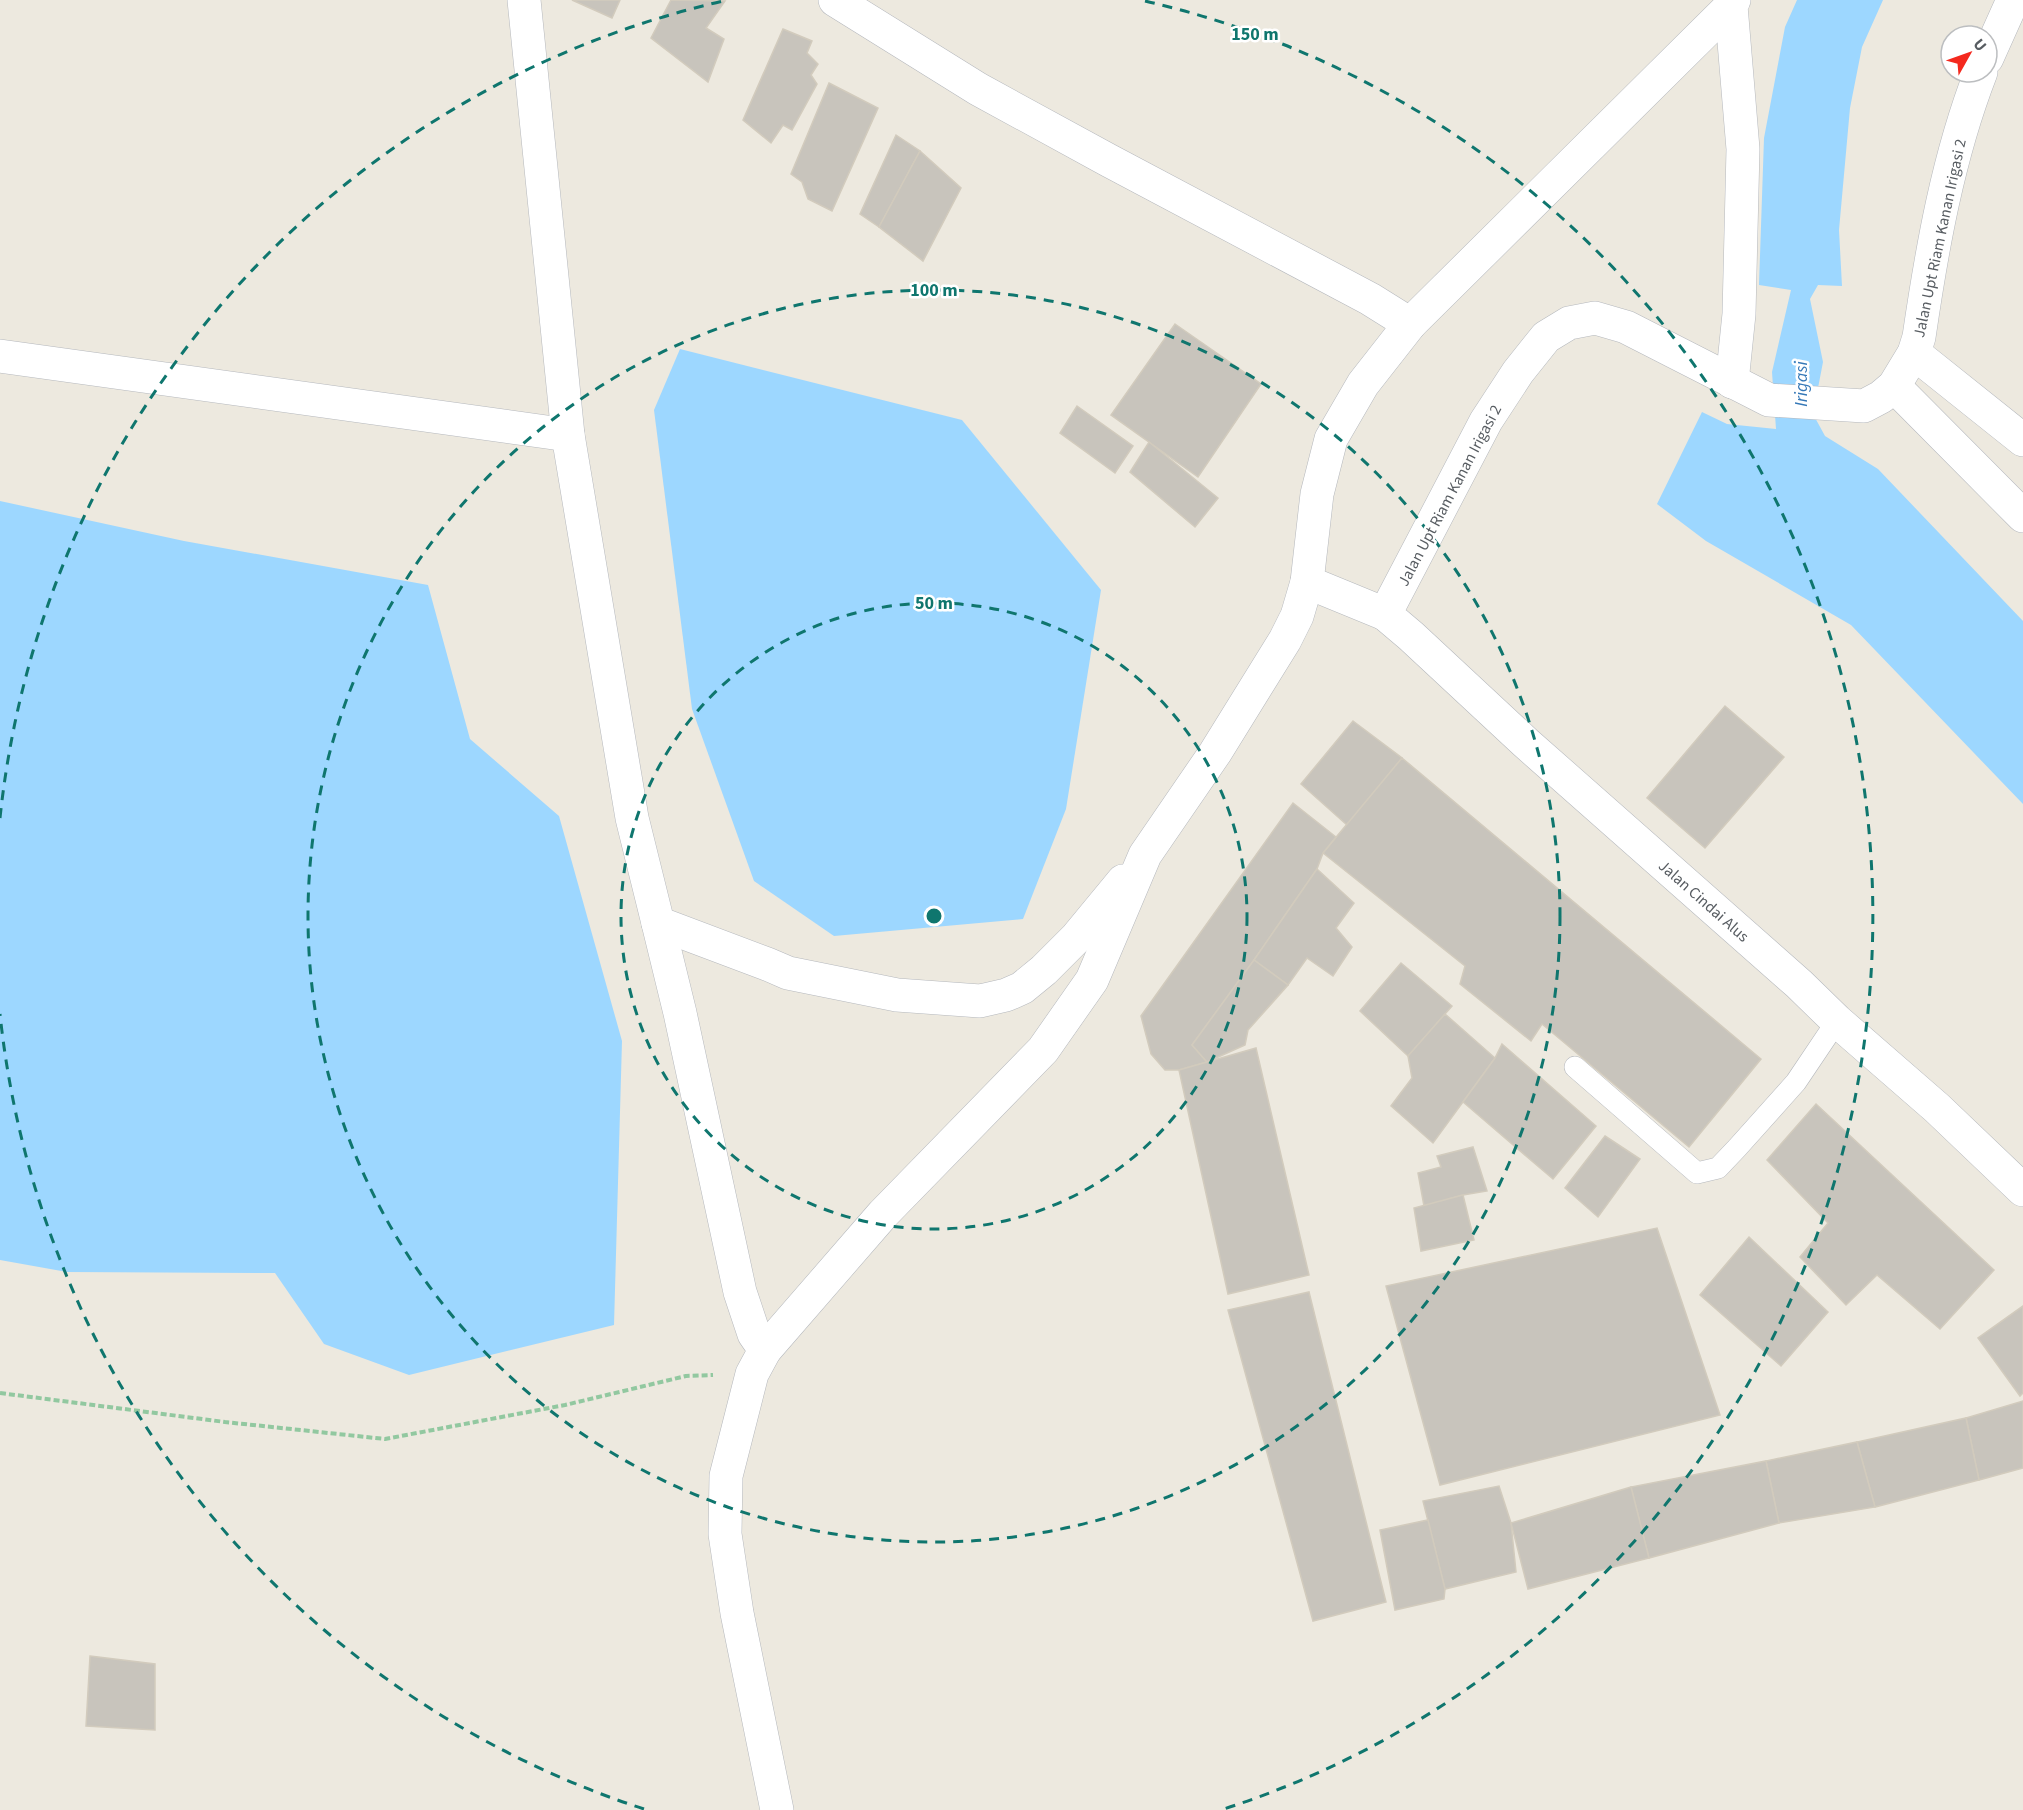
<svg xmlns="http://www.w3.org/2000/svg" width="2023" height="1810" viewBox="0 0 2023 1810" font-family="'Source Sans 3',sans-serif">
<rect width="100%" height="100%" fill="#ede9df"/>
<!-- water -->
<g fill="#9dd7ff">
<path d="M1797 0H1883L1862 47 1850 108 1839 230 1842 286 1818 285 1810 299 1823 362 1813 414 1825 436 1878 469 2023 621V804L1851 625 1706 541 1657 504 1702 412 1727 424 1776 429 1772 372 1791 290 1759 285 1764 138 1785 27Z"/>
<path d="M680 349 962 420 1101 590 1066 809 1023 919 834 936 754 881 692 709 654 410Z"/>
<path d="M0 501 184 541 428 585 470 739 559 816 622 1041 614 1325 409 1375 324 1344 275 1273 67 1272 0 1260Z"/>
</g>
<!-- building -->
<g fill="#c8c4bc" stroke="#d2cbbd" stroke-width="1.5">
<path d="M572 0H620L612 18Z"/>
<path d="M671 0 725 1 706 28 724 39 708 82 651 38Z"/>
<path d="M783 29 812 41 807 53 818 64 811 75 817 84 792 130 783 125 771 143 743 120Z"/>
<path d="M829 83 878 108 832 211 808 199 802 182 791 174Z"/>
<path d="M896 135 920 151 879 227 860 214Z"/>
<path d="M920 151 961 188 923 261 879 227Z"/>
<path d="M1175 324 1261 384 1198 477 1111 415Z"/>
<path d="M1077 406 1133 446 1115 473 1060 433Z"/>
<path d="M1149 442 1218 498 1195 527 1130 472Z"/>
<path d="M1725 706 1784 757 1705 848 1647 798Z"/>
<path d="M1353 721 1402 758 1347 825 1301 784Z"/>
<path d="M1402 758 1761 1059 1689 1147 1542 1024 1531 1041 1460 984 1465 966 1323 853Z"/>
<path d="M1293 803 1336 837 1323 853 1317 869 1254 960 1192 1045 1207 1062 1179 1070H1165L1151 1054 1141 1016Z"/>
<path d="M1317 869 1354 903 1336 928 1352 947 1333 976 1307 958 1288 985 1254 960Z"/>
<path d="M1254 960 1288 985 1248 1030 1245 1045 1207 1062 1192 1045Z"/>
<path d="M1401 963 1452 1006 1408 1056 1360 1011Z"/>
<path d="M1445 1014 1495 1058 1433 1143 1391 1106 1412 1078 1408 1056Z"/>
<path d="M1502 1044 1596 1126 1553 1179 1463 1102 1495 1058Z"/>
<path d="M1256 1048 1309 1275 1228 1294 1179 1070Z"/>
<path d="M1816 1104 1994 1270 1940 1329 1877 1275 1846 1305 1800 1257 1828 1223 1767 1160Z"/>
<path d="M1605 1136 1640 1159 1598 1217 1565 1188Z"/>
<path d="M1473 1147 1487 1191 1463 1195 1424 1206 1418 1173 1441 1167 1437 1156Z"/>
<path d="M1463 1195 1474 1240 1421 1251 1414 1208Z"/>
<path d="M1657 1228 1720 1415 1440 1485 1386 1286Z"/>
<path d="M1749 1237 1828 1312 1781 1366 1700 1295Z"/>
<path d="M1309 1292 1386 1602 1313 1621 1228 1310Z"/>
<path d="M2023 1306V1393L2020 1396 1978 1338Z"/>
<path d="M2023 1401V1468L1979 1480 1966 1418Z"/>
<path d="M1966 1418 1979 1480 1875 1507 1857 1442Z"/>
<path d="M1857 1442 1875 1507 1779 1523 1766 1461Z"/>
<path d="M1766 1461 1779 1523 1649 1558 1631 1487Z"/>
<path d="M1499 1486 1511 1523 1516 1572 1445 1589 1423 1501Z"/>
<path d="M1631 1487 1649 1558 1528 1589 1511 1523Z"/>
<path d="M1428 1520 1445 1589 1444 1599 1395 1610 1380 1530Z"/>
<path d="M90 1656 155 1664V1730L86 1726Z"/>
</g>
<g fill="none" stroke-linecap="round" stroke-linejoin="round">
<defs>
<path id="service" d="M1575 1067 1697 1173 1718 1168 1737 1148 1796 1082 1837 1021"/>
<g id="minor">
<path d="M524 0 568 435 632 818 658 923 767 964 788 973 897 995 980 1001 1006 995 1022 988 1044 970 1076 938 1123 881"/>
<path d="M835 0 978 89 1108 160 1370 299 1410 324"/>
<path d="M1914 353 2023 440"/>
<path d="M0 356 568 435"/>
<path d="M1732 382 1739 314 1743 149 1731 6 1734 0"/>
<path d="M1307 582 1317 494 1331 439 1363 384 1410 324 1731 6"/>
<path d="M658 923 680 1013 740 1292 754 1334 765 1350"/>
<path d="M777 1810 737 1613 725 1534 726 1476 752 1374 765 1350 883 1214 1043 1050 1092 980 1145 855 1215 753 1285 640 1297 616 1307 582 1385 614"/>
</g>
<g id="tertiary">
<path d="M1987 58 2013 0"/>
<path id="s1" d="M1981 72C1948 157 1932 248 1919 337L1914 353 1894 386 1881 397 1864 406 1769 400 1626 327 1595 318 1569 323 1546 337 1518 372 1486 421 1385 614 1411 636 1526 743 1799 984 1837 1021 1937 1108 2023 1190"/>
<path d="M1894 386 2023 516"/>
</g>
</defs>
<!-- service casing -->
<use href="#service" stroke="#b5b8bd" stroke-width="22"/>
<!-- minor casing -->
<use href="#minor" stroke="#b5b8bd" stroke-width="34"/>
<!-- tertiary casing -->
<use href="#tertiary" stroke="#b5b8bd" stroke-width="34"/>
<!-- path -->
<path stroke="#92c8a0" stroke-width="4" stroke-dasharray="6 3" stroke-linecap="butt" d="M0 1393 225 1422 385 1439 565 1405 686 1376 713 1375"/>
<!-- service -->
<use href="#service" stroke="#fff" stroke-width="21"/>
<!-- minor -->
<use href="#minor" stroke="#fff" stroke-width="33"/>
<!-- tertiary -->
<use href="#tertiary" stroke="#fff" stroke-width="33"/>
</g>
<!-- distance rings -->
<g fill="none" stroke="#0f766e" stroke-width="3" stroke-dasharray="10 8">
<circle cx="934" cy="916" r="313"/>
<circle cx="934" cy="916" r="626"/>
<path d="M644 1809A939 939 0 0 1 0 1014M0 818A939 939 0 0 1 723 1M1145 1A939 939 0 0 1 1224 1809"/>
</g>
<g text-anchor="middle" stroke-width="5" stroke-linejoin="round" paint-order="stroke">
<!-- street labels -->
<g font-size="16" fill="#585d62" stroke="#fff">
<text transform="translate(1939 238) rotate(-78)" y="6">Jalan Upt Riam Kanan Irigasi 2</text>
<text transform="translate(1449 495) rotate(-62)" y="6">Jalan Upt Riam Kanan Irigasi 2</text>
<text dy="6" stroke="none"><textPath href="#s1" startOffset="1456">Jalan Cindai Alus</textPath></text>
</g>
<!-- water labels -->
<g font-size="18" font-style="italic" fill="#3578b7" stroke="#fff">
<text transform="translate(1801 384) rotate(-90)" y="6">Irigasi</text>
</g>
</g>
<circle cx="934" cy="916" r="9" fill="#0f766e" stroke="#fff" stroke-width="3"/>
<g font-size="18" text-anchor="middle" font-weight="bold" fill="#0f766e" stroke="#fff" stroke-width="5" stroke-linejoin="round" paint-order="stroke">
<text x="1255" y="40">150 m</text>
<text x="934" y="296">100 m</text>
<text x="934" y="609">50 m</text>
</g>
<!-- north arrow -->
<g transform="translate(1969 54) rotate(50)"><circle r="28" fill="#ffffff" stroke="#bcbec0" stroke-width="1.5"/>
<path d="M0-4.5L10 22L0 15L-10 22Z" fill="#f4291e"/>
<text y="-9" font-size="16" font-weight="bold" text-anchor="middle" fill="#585d62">U</text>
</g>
</svg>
